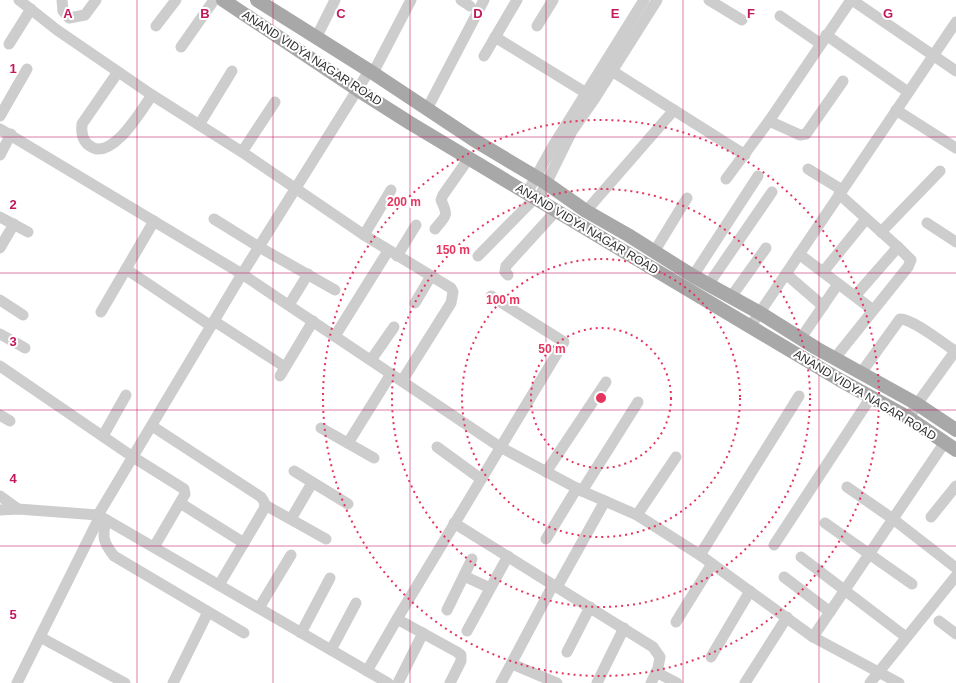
<svg xmlns="http://www.w3.org/2000/svg" width="956" height="683" viewBox="0 0 956 683" font-family="Helvetica,sans-serif">
<rect width="100%" height="100%" fill="#fff"/>
<g fill="none" stroke-linecap="round" stroke-linejoin="round">
<!-- minor -->
<g stroke="#cdcdcd" stroke-width="11">
<path d="M19 0 57 30 152 95 242 152 364 235 451 288 453 292 451 303 402 381"/>
<path d="M62 0 63 11 69 18 85 15 96 0"/>
<path d="M461 0 470 6"/>
<path d="M709 0 742 20"/>
<path d="M852 0 956 71"/>
<path d="M780 16 821 44"/>
<path d="M156 26 176 0"/>
<path d="M537 26 553 0"/>
<path d="M826 35 908 92"/>
<path d="M495 37 591 96"/>
<path d="M316 38 335 0"/>
<path d="M9 44 31 9"/>
<path d="M181 47 214 0"/>
<path d="M484 56 517 0"/>
<path d="M612 71 745 155"/>
<path d="M118 72 82 124C81 133 82 141 90 146 112 162 142 109 152 95"/>
<path d="M373 73 411 0"/>
<path d="M427 109 484 0"/>
<path d="M896 110 956 148"/>
<path d="M0 116 27 69"/>
<path d="M769 121 800 135 806 134 843 81"/>
<path d="M199 125 232 71"/>
<path d="M0 129 242 274 500 447 582 491 637 515 700 555 813 637 899 683"/>
<path d="M242 152 275 102"/>
<path d="M0 155 11 134"/>
<path d="M808 169 842 190"/>
<path d="M726 179 769 121 851 0"/>
<path d="M527 193 553 146 644 0"/>
<path d="M538 200 572 131 595 98 657 0"/>
<path d="M586 211 674 110"/>
<path d="M0 217 28 232"/>
<path d="M214 219 259 247 335 290"/>
<path d="M927 223 956 242"/>
<path d="M435 229C446 215 449 217 441 200L443 195 469 158"/>
<path d="M881 232 940 171"/>
<path d="M364 235 391 190"/>
<path d="M0 248 14 224"/>
<path d="M654 252 687 198"/>
<path d="M799 254 873 310"/>
<path d="M397 256 416 225"/>
<path d="M478 256 535 198"/>
<path d="M126 269 211 326"/>
<path d="M823 272 866 219"/>
<path d="M786 274 823 306"/>
<path d="M508 275 505 272 506 266 556 211"/>
<path d="M693 276 758 176"/>
<path d="M708 285 772 192"/>
<path d="M855 296 898 247"/>
<path d="M731 297 766 248"/>
<path d="M0 300 23 315"/>
<path d="M415 303 431 276"/>
<path d="M289 305 308 274"/>
<path d="M101 312 154 221"/>
<path d="M214 321 285 367"/>
<path d="M750 327 956 22"/>
<path d="M0 334 25 348"/>
<path d="M335 336 388 251"/>
<path d="M801 338 838 284"/>
<path d="M835 358 908 267 911 260 898 247 839 194"/>
<path d="M371 360 394 327"/>
<path d="M0 366 133 457 184 489 185 494 154 547"/>
<path d="M861 373 900 319C913 319 943 343 955 351"/>
<path d="M280 376 313 321"/>
<path d="M0 415 10 421"/>
<path d="M909 418 917 404 956 350"/>
<path d="M152 426 261 497C264 501 266 504 264 509L219 585"/>
<path d="M321 428 374 458"/>
<path d="M103 436 126 395"/>
<path d="M348 443 391 374"/>
<path d="M437 447 481 479"/>
<path d="M294 471 348 504"/>
<path d="M546 472 606 382"/>
<path d="M847 487 893 519 956 568"/>
<path d="M582 491 638 402"/>
<path d="M0 496 18 509"/>
<path d="M180 503 244 543"/>
<path d="M265 505 326 539"/>
<path d="M0 510 18 509 98 515 388 683"/>
<path d="M98 515 242 274 369 71"/>
<path d="M637 515 676 457"/>
<path d="M931 517 956 486"/>
<path d="M291 519 312 483"/>
<path d="M106 520C102 537 103 542 114 556L244 633"/>
<path d="M454 523 653 647 660 657 658 668 651 683"/>
<path d="M825 523 912 584"/>
<path d="M546 539 577 488"/>
<path d="M774 545 871 397"/>
<path d="M700 555 799 396"/>
<path d="M801 557 906 637"/>
<path d="M464 576 490 588"/>
<path d="M784 577 830 612"/>
<path d="M557 587 605 501"/>
<path d="M259 608 291 555"/>
<path d="M447 610 472 559"/>
<path d="M397 619 457 652 461 655V661L450 683"/>
<path d="M939 621 956 634"/>
<path d="M676 622 712 564"/>
<path d="M467 631 508 556"/>
<path d="M301 633 330 578"/>
<path d="M40 637 125 683"/>
<path d="M813 637 945 442"/>
<path d="M331 650 356 603"/>
<path d="M567 652 590 607"/>
<path d="M711 657 750 591"/>
<path d="M512 664 557 683"/>
<path d="M367 671 397 619 564 342 491 296"/>
<path d="M656 672 677 683"/>
<path d="M17 683 100 516"/>
<path d="M173 683 208 612"/>
<path d="M398 683 423 633"/>
<path d="M501 683 553 585"/>
<path d="M597 683 624 628"/>
<path d="M745 683 787 617"/>
<path d="M870 683 956 576"/>
</g>
<!-- major -->
<g stroke="#a8a8a8" stroke-width="14">
<path d="M223 0 358 90 410 123 620 249 840 380 909 418 956 450"/>
<path d="M257 0 373 73 474 140 546 183 586 211 628 235 693 276 760 313 816 348 917 404 956 430"/>
</g>
</g>
<!-- grid -->
<path fill="none" stroke="#c2185b" stroke-width="1" stroke-opacity="0.55" d="M137 0V683M273 0V683M410 0V683M546 0V683M683 0V683M819 0V683M0 137H956M0 273H956M0 410H956M0 546H956"/>
<!-- distance rings -->
<g fill="none" stroke="#e5355e" stroke-width="2" stroke-dasharray="2 4">
<circle cx="601" cy="398" r="70"/>
<circle cx="601" cy="398" r="139"/>
<circle cx="601" cy="398" r="209"/>
<circle cx="601" cy="398" r="278"/>
</g>
<g text-anchor="middle" stroke-width="4" stroke-linejoin="round" paint-order="stroke">
<!-- street labels -->
<g font-size="12" fill="#303030" stroke="#fff">
<text transform="translate(312 58) rotate(33)" y="4">ANAND VIDYA NAGAR ROAD</text>
<text transform="translate(587 229) rotate(31)" y="4">ANAND VIDYA NAGAR ROAD</text>
<text transform="translate(865 395) rotate(31)" y="4">ANAND VIDYA NAGAR ROAD</text>
</g>
</g>
<g font-size="13" text-anchor="middle" font-weight="bold" fill="#c2185b" stroke="#fff" stroke-width="4" stroke-linejoin="round" paint-order="stroke">
<text x="68" y="18">A</text>
<text x="205" y="18">B</text>
<text x="341" y="18">C</text>
<text x="478" y="18">D</text>
<text x="615" y="18">E</text>
<text x="751" y="18">F</text>
<text x="888" y="18">G</text>
<text x="13" y="73">1</text>
<text x="13" y="209">2</text>
<text x="13" y="346">3</text>
<text x="13" y="483">4</text>
<text x="13" y="619">5</text>
</g>
<circle cx="601" cy="398" r="6" fill="#e5355e" stroke="#fff" stroke-width="2"/>
<g font-size="12" text-anchor="middle" font-weight="bold" fill="#e5355e" stroke="#fff" stroke-width="4" stroke-linejoin="round" paint-order="stroke">
<text x="404" y="206">200 m</text>
<text x="453" y="254">150 m</text>
<text x="503" y="304">100 m</text>
<text x="552" y="353">50 m</text>
</g>
</svg>
